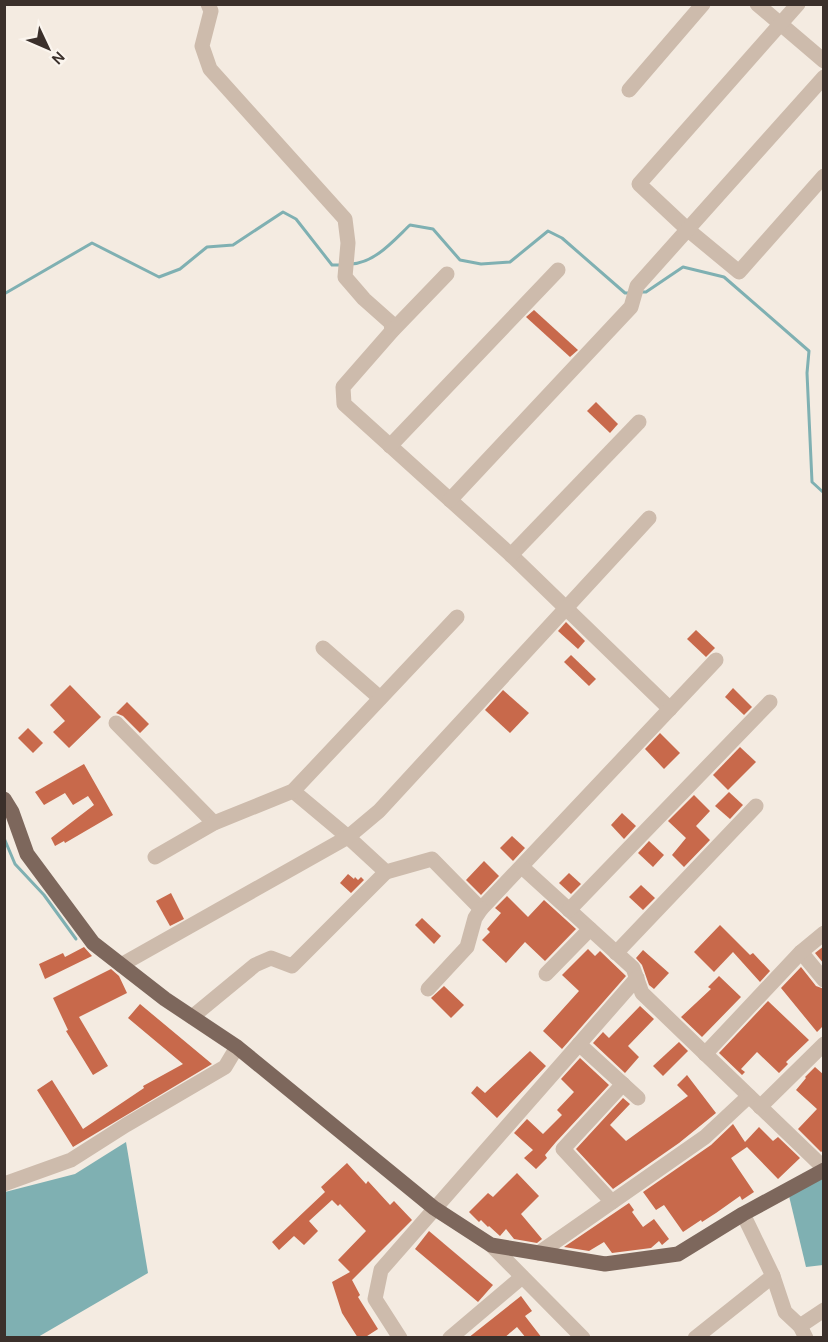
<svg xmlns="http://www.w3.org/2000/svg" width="828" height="1342" viewBox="0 0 828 1342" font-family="Karla,sans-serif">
<rect width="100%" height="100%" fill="#f4ebe1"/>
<!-- water -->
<g fill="#7fb0b2">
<path d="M126 1142 148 1273 38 1337H5V1192L75 1174Z"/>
<path d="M823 1176V1265L806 1267 789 1196Z"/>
</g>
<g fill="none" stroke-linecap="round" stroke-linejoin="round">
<!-- stream -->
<g stroke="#7fb0b2" stroke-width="3">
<path d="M351 264C375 263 394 240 410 225L433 229 460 260 481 264 510 262 548 231 562 238 625 293H631"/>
<path d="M641 292H646L683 267 724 277 809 351 807 373 812 482 824 493"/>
<path d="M4 294 92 243 159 277 180 269 207 247 233 245 283 212 296 219 332 265H341"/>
<path d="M4 838 15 864 44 895 76 939"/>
</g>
</g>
<!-- building -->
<g fill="#c8694b">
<path d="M534 310 578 350 570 357 526 317Z"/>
<path d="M596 402 618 424 610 433 587 411Z"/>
<path d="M566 622 585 641 578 649 558 631Z"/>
<path d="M696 630 715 648 706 657 687 639Z"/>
<path d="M571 655 596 679 589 686 564 662Z"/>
<path d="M70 685 101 717 69 748 53 732 65 721 50 705Z"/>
<path d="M733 688 752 707 744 715 725 697Z"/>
<path d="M503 690 529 713 510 733 485 710Z"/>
<path d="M127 702 149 724 140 733 123 716 116 713Z"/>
<path d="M28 728 43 743 33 753 18 738Z"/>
<path d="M660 733 680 753 664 769 645 749Z"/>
<path d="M740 747 756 762 728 790 713 775Z"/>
<path d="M84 764 113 815 65 843 64 841 55 846 51 838 94 805 88 796 73 805 65 793 44 805 35 792Z"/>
<path d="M729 792 743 805 730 819 715 806Z"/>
<path d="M694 795 710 811 696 826 710 840 684 867 672 855 686 838 668 821Z"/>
<path d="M622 813 636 826 624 839 611 825Z"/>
<path d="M512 836 525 848 513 861 500 848Z"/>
<path d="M649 841 664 855 653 867 638 853Z"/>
<path d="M484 861 499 876 481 895 466 880Z"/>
<path d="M569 873 581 884 571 894 559 883Z"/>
<path d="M348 874 354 879 355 877 358 880 361 877 364 880 351 893 340 883Z"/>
<path d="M641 885 655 898 643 910 629 897Z"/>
<path d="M171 893 184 919 170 926 156 901Z"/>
<path d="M507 896 528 917 544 900 576 929 545 961 525 942 506 963 482 940 490 932 487 929 501 913 495 908Z"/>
<path d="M422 918 441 936 434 944 415 925Z"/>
<path d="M720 925 750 955 753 953 770 971 760 982 733 952 714 972 694 952Z"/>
<path d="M824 946V964L815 953Z"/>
<path d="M84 947 92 956 45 979 39 964 63 953 65 957Z"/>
<path d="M588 949 595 956 600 951 626 976 562 1049 543 1031 579 991 562 975Z"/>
<path d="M643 950 669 973 654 989 649 985 642 965 636 958Z"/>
<path d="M801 967 816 986 824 989V1025L817 1032 781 988Z"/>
<path d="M111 969 119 976 127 993 79 1017 108 1066 93 1075 66 1031 68 1030 53 998Z"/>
<path d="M719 976 741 997 702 1037 681 1017 711 989 708 987Z"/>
<path d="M444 986 464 1005 451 1018 431 998Z"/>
<path d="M768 1001 809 1040 786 1062 788 1064 779 1073 757 1052 741 1069 745 1072 742 1075 719 1053Z"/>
<path d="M140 1004 212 1064 73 1147 37 1090 52 1080 83 1129 144 1088 143 1086 183 1064 128 1018Z"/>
<path d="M640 1006 654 1019 628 1046 639 1057 625 1073 593 1043 603 1032 609 1038Z"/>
<path d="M679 1042 688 1051 663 1076 653 1066Z"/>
<path d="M530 1051 546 1066 497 1118 471 1093 477 1086 485 1093Z"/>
<path d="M580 1058 609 1085 556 1142 545 1155 547 1158 536 1169 524 1158 533 1150 514 1133 527 1119 543 1134 562 1115 557 1110 574 1092 561 1079Z"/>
<path d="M815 1067 824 1075V1150L821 1152 798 1129 817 1109 796 1090 806 1078 805 1077Z"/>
<path d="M687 1075 716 1113 679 1143 613 1189 576 1149 623 1098 630 1104 610 1125 626 1141 688 1096 677 1085Z"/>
<path d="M733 1124 745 1142 759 1127 773 1141 778 1137 800 1158 778 1179 747 1147 731 1158 754 1192 742 1200 740 1196 716 1213 702 1222 701 1220 683 1232 664 1205 656 1210 643 1192 711 1145Z"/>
<path d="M347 1163 366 1184 368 1181 390 1205 394 1201 412 1220 352 1280 360 1295 358 1297 378 1329 364 1338H358L342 1313 332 1282 350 1272 338 1260 366 1231 340 1204 338 1206 332 1200 309 1221 318 1231 304 1245 294 1236 279 1250 272 1242 325 1192 321 1187Z"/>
<path d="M517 1173 539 1196 521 1214 542 1239 537 1243 514 1239 506 1229 500 1236 489 1226 488 1227 481 1220 479 1222 469 1212 488 1193 493 1197Z"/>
<path d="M629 1203 634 1210 632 1212 643 1227 654 1219 669 1239 662 1245 659 1241 651 1248 612 1253 604 1242 589 1251 564 1247Z"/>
<path d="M429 1231 493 1285 478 1302 415 1249Z"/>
<path d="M521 1296 532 1311 525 1316 542 1338H526L517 1327 504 1338H468Z"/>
</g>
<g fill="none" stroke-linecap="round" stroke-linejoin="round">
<!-- minor -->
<g stroke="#cdbbac" stroke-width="15">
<path d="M208 4 211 11 202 46 210 69 345 219 348 243 345 277 364 299 391 323 392 331"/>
<path d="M757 4 824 61"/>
<path d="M798 4 639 184 687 229 739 272 824 176"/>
<path d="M629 90 703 4"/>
<path d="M447 274 392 331 343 387 344 404 511 555 670 709"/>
<path d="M390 446 558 270"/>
<path d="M450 500 631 307 637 286 824 77"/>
<path d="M511 555 639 422"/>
<path d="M323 648 380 698"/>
<path d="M116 723 214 823"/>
<path d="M293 791 348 837 386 872 432 859 481 909 716 660"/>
<path d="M155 857 214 823 293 791 457 617"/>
<path d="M522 867 633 968 642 993 824 1168"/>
<path d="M569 910 770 702"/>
<path d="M801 952 824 980"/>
<path d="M616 953 756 806"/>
<path d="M121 965 348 837 379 811 649 518"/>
<path d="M546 974 590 929"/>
<path d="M428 989 467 947 475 918 481 909"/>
<path d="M192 1017 255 965 271 958 292 966 386 872"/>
<path d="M579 1044 638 1098"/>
<path d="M705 1054 801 952 824 933"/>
<path d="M760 1107 824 1044"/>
<path d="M4 1184 71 1160 126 1125 225 1067 237 1047"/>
<path d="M612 1202 563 1149 623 1084"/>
<path d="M743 1214 773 1276 785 1312 800 1326 806 1338"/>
<path d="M491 1245 583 1338"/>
<path d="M539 1253 705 1137 749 1096"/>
<path d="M800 1326 824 1310"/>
<path d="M400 1338 375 1299 381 1270 637 978"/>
<path d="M450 1338 522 1277"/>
<path d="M695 1338 773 1276"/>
</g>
<!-- major -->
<path stroke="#7d675c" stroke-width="15" d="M4 799 12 812 27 854 93 943 165 999 237 1047 434 1208 491 1245 605 1264 678 1254 743 1214 824 1170"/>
</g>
<!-- border -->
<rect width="828" height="1342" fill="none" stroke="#3b302b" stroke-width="12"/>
<!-- north arrow -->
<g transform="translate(48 48) rotate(134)" stroke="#fbf5ee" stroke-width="4.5" paint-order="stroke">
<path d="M0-4.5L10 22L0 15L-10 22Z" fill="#3b302b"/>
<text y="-9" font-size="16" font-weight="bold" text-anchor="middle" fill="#3b302b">N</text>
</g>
</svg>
